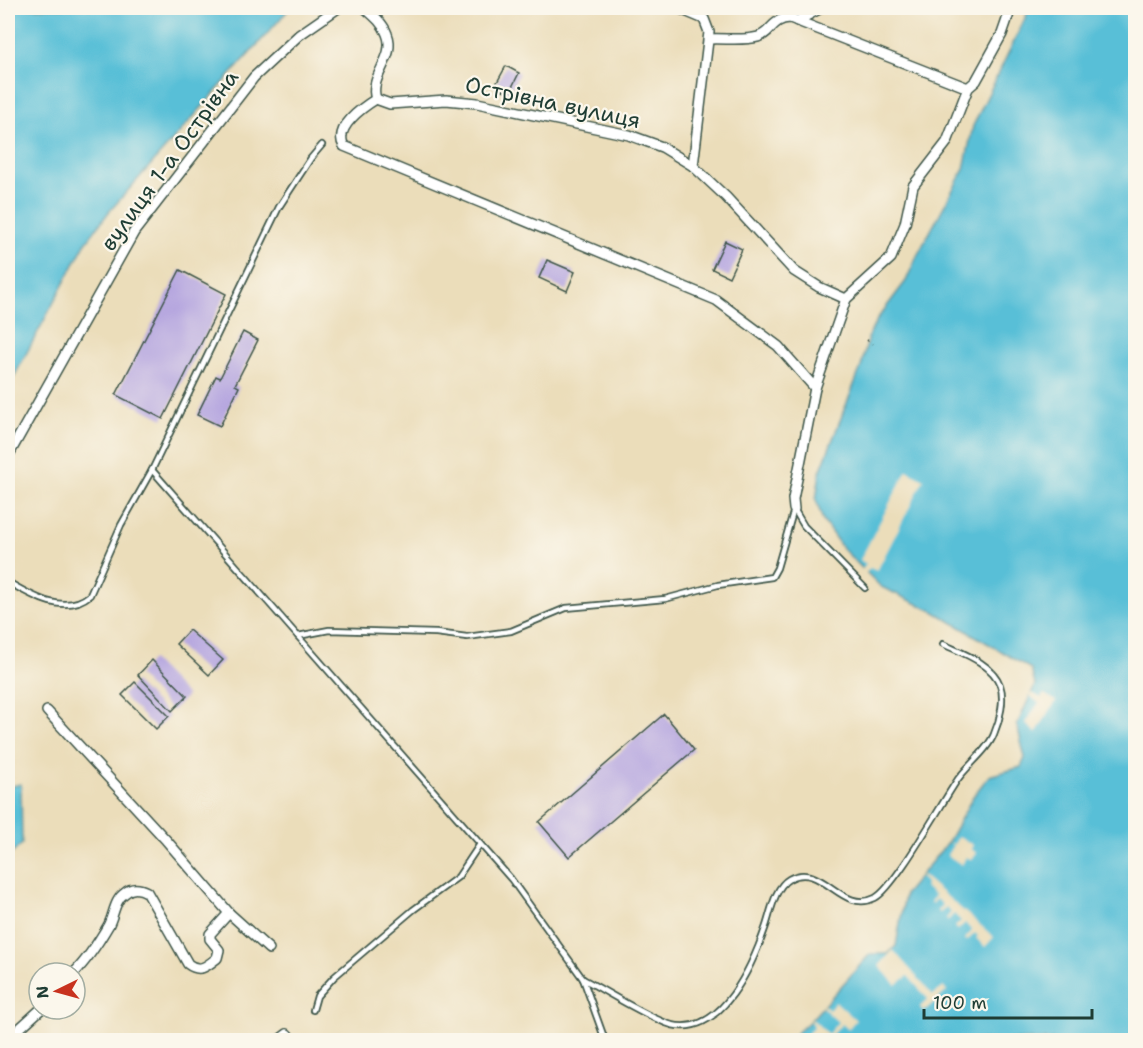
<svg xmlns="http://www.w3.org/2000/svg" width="1143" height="1048" viewBox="0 0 1143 1048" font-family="'Shantell Sans',sans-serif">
<rect width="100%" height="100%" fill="#fbf7ec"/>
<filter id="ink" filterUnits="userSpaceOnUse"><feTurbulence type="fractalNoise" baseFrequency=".0167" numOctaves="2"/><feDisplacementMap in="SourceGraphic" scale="12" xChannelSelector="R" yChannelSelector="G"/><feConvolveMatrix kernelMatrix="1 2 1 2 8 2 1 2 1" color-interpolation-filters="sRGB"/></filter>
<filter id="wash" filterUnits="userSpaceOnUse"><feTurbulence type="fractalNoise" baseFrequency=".008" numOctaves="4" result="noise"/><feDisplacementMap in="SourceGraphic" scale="24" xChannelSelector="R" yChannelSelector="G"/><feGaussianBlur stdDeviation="1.35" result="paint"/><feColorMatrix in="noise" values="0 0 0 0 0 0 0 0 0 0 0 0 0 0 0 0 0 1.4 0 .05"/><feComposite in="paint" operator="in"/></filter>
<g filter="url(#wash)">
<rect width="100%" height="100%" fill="#ebddba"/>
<!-- water -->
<g fill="#59bfd7" stroke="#3c7e86" stroke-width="1.5">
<path d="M8 8H290L108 213 85 244 8 388Z"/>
<path d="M1030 8H1135V1040H789L810 1021 870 954H888L896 946 905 894 948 842 974 795 989 776 1021 767 1025 758 1017 725 1035 685 1031 669 935 612 881 587 843 549 823 521 816 500 820 472 861 367 869 335 878 318 906 281 917 256 964 169 973 126Z"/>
<path d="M21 784 22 844 8 857V787Z"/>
</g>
<!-- pier -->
<g fill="#ebddba">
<path d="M907 470 924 479 877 571 870 568 865 574 862 570 866 564 860 560Z"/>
<path d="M1032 693 1041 698 1044 694 1056 701 1036 733 1025 723 1039 703 1030 696Z"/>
<path d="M959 836 973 845 971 849 977 853 972 860 966 857 962 865 947 855 953 845 948 842 954 844Z"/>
<path d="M922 875 994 937 985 947 976 938 978 936 975 933 967 941 965 939 972 931 965 923 958 930 955 927 961 921 954 914 948 920 946 919 951 912 946 907 940 913 938 911 943 905 937 899 932 904 930 902 935 896 924 886 926 883 920 877Z"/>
<path d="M893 950 933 995 944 987 947 991 923 1012 920 1007 928 999 908 976 896 985 879 966Z"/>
<path d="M836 1002 856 1020 848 1029 842 1024 829 1037 832 1040H813L807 1034 814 1026 810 1021 812 1019 828 1034 838 1022 822 1007 824 1005 829 1010Z"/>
</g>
<g id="blocks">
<!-- building -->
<g fill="#b5a6df">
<path d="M506 66 519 73 509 93 495 86Z"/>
<path d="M725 241 742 249 729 277 712 269Z"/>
<path d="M547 260 575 272 567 291 539 278Z"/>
<path d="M180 270 226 294 163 419 116 395Z"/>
<path d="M243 332 258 340 235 385 239 387 220 426 197 415 216 376 220 378Z"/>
<path d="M189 630 223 660 209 675 176 644Z"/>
<path d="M152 660 187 696 172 711 138 675Z"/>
<path d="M135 682 169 716 156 729 122 695Z"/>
<path d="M664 714 694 750 569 857 539 822Z"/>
</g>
</g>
</g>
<g filter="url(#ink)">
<use href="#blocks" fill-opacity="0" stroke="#3e5548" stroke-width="1.5"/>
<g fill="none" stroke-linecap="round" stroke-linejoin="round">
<defs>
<g id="lane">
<path d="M152 470 511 879 583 979 605 1040"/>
<path d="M794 509 804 526 865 588"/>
<path d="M8 582C32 596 65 616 90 595L121 525 152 470 279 207 311 158 322 145"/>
<path d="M298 636 329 630 436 633 467 637 511 631 566 608 665 599 718 585 772 577 777 568 794 509"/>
<path d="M583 979C606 991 650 1019 672 1025 722 1037 753 964 766 926 771 911 775 887 789 879 822 860 841 915 875 898 895 888 942 802 958 779 968 765 988 750 994 734 1000 720 1005 699 1000 685 992 663 962 653 943 644"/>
<path d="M313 1010 317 996 334 977 413 910 458 877 480 844"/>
</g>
<g id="street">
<path d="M365 8C373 15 383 23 387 34 397 58 368 76 376 99"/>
<path d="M678 8 704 19 709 32 693 166"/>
<path d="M797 21 821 8"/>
<path d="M709 39C724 38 743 41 758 37 772 33 771 19 790 18L968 88"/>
<path d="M376 99C363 107 333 128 344 146L716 300 778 346 815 388"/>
<path d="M376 99 390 104 446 100 477 103 629 135 662 147 693 166 726 197 794 271 819 287 846 299"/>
<path d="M8 456 134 232 254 77 299 35 338 8"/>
<path d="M794 509 793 499 815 388 846 299 891 258 905 224 913 186 947 142 968 88 976 81 1002 34 1011 8"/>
<path d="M47 711 166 840 229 913 269 949"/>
<path d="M74 973C88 959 98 943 108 926 114 916 114 900 125 893 131 887 140 888 147 892L188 964C200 973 207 966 217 958L219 950 210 939V934L229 913"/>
<path d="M8 1039 41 1009"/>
<path d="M279 1040 287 1034 292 1040"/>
</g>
</defs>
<!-- lane casing -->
<use href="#lane" stroke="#3e5548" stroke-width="8"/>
<!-- street casing -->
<use href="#street" stroke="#3e5548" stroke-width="12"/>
<!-- path -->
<path stroke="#3e5548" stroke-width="2" stroke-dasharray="1.5 4.5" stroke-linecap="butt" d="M867 340 873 344"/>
<!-- lane -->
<use href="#lane" stroke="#fff" stroke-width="4.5"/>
<!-- street -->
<use href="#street" stroke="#fff" stroke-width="9"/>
</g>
</g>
<g text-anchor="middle" stroke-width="4.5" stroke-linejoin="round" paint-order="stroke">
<!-- street labels -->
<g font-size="22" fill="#1f3d34" stroke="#fbf7ec">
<text transform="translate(553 102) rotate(12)" y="8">Острівна вулиця</text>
<text transform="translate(169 160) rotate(-54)" y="8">вулиця 1-а Острівна</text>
</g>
</g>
<!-- margin -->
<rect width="1143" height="1048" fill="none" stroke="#fbf7ec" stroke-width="30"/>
<!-- north arrow -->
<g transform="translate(57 991) rotate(265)"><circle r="28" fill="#fbf7ec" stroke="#a3ada2" stroke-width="1.5"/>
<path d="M0-4.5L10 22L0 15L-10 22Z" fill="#c8321e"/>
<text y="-9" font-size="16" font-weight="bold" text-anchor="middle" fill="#1f3d34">N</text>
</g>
<!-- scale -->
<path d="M924 1009v9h168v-9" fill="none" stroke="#1f3d34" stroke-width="3"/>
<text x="933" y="1009" font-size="18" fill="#1f3d34" stroke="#fbf7ec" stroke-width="4.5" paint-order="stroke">100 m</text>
</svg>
